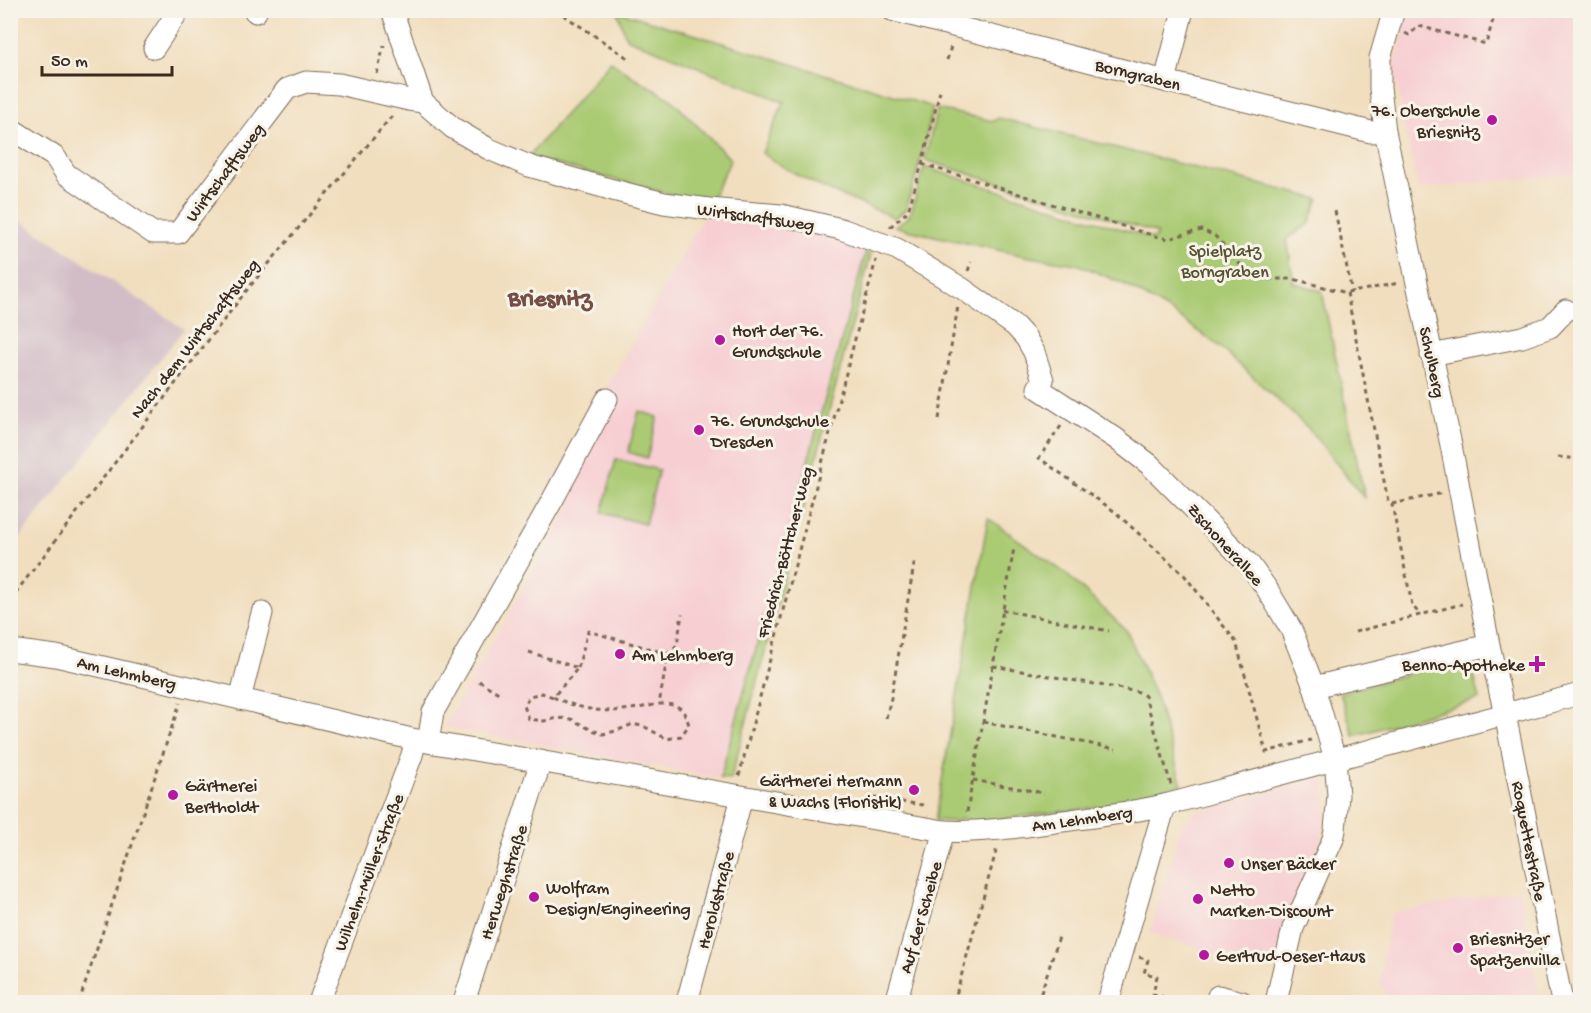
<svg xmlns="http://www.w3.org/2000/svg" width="1591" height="1013" viewBox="0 0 1591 1013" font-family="'Gochi Hand',sans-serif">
<rect width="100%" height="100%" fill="#f7f3e8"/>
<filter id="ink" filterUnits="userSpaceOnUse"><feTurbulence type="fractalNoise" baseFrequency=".0167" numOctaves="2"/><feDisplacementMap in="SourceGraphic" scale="12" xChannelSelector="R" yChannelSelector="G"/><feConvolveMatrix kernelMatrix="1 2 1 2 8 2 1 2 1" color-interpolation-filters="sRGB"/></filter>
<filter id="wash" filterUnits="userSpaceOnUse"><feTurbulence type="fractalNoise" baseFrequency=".008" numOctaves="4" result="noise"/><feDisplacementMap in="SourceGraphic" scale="24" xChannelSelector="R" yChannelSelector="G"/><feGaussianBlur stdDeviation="1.35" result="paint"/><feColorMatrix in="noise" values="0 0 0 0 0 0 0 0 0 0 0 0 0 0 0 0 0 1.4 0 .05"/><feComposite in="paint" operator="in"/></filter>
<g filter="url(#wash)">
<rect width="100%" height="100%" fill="#f1debe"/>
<!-- built -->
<g fill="#f7cfd3">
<path d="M1410 10 1580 11V173L1418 189 1393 67Z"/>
<path d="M704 216 820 228 868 244 765 612 720 778 444 727 571 505 545 496Z"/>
<path d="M1320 778 1324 781 1327 804 1326 819 1319 845 1288 912 1273 969 1150 933 1181 827 1191 814Z"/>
<path d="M1519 890 1541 1002H1390L1380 982 1390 913Z"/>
</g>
<!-- industrial -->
<path fill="#d2bdc7" d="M11 214 184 329 11 549Z"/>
<!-- green -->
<g fill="#aaca73" stroke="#727a48" stroke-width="1.5">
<path d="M617 11 933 107 921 159 906 209 895 218C850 199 802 182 762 153L784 102 626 38Z"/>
<path d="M611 61 632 76 671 99 731 160 713 195 708 201 700 202 528 157Z"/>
<path d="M937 109 993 121 999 118 1319 199 1309 224 1287 239 1293 279 1292 282 1322 291 1365 499 1308 428 1219 346 1173 313 1122 283 1077 264 1030 257 907 230 895 226 908 217 912 210 924 167 1154 239 1157 233 925 160Z"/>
<path d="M868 244 873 246 731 779 720 778Z"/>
<path d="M639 411 658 417 647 458 628 452Z"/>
<path d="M616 459 659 470 645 524 602 513Z"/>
<path d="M988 518 1065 573 1127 631 1156 697 1182 785 1162 789 1121 804 972 823 962 818 957 822 935 820Z"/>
<path d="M1469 657 1480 699 1354 736 1340 693Z"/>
</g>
</g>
<g filter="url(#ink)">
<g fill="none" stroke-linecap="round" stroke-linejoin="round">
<defs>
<g id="minor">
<path d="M254 10 256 12"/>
<path d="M392 10 423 102 453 128 489 149 529 166 613 190 664 203 709 209 781 215 841 229 897 249 963 289 1015 326 1026 338 1034 352 1043 380 1038 388 1115 438 1149 464 1249 564 1267 589 1291 629 1297 644 1314 687 1335 759 1338 795 1335 830 1333 839 1293 928 1276 1002"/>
<path d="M892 10 1165 81 1371 132 1385 131"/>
<path d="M1394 10 1380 58V88L1385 131 1451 445 1489 645 1505 714 1562 1002"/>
<path d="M154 48 179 10"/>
<path d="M1165 81 1183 10"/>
<path d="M10 128 55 157 66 174 153 233H178L287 89 306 82 339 84 409 100 423 102"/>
<path d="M1431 355 1522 337 1550 327 1566 310"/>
<path d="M10 650 56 656 416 740 944 831C980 833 1018 827 1055 822 1092 817 1129 813 1165 805L1580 694"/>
<path d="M1314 687 1489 645"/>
<path d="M240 699 262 613"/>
<path d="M428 742 433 712 553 499 607 399"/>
<path d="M1218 996 1242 1002"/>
<path d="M319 1002 412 755 416 740"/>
<path d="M464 1002 541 761"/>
<path d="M687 1002 742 797"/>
<path d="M896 1002 944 831"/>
<path d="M1108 1002 1165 805"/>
</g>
</defs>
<!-- minor casing -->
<use href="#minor" stroke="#7b6956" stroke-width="23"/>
<!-- path -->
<g stroke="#7b6956" stroke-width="3" stroke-dasharray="4.5 4.5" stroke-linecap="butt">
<path d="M556 10 628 58"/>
<path d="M1405 33 1409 35 1419 26 1486 44 1496 10"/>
<path d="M947 60 952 43"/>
<path d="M377 74 384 45"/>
<path d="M922 164 1155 236 1169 239 1185 234 1202 230 1215 236 1245 270 1258 279H1293L1347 293 1399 283"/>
<path d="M1335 211 1352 292"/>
<path d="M890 227 908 211 922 164 940 91"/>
<path d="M968 271 971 262"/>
<path d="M1347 293 1388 501 1392 504 1412 605 1420 615"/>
<path d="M939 419 958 306"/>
<path d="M1061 426 1039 458 1114 511 1185 576 1236 642 1266 752 1311 740"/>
<path d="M1558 457 1580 459"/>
<path d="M1392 504 1443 493"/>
<path d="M10 600 246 291 392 116"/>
<path d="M1002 610 1109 631"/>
<path d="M1355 632 1462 604"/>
<path d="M529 652 578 668 553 697 542 693 530 696 524 706 529 719 544 721 558 718 571 719 590 729 603 734 616 731 633 724 645 727 667 739 681 736 689 725C683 706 678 704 659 704L668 654 677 645 682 614"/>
<path d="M993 666 1139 692 1145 696 1171 785"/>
<path d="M578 668 588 631 668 654"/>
<path d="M479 681 502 695"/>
<path d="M553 697C593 715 616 713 659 704"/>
<path d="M886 718 891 698 915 559"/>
<path d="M983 722 1116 749"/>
<path d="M739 776 876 260"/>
<path d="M973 780 1044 793"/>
<path d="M874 798 923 805"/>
<path d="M967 812 1014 548"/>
<path d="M1139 957 1148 960 1144 973 1157 976 1153 994 1180 1002"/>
<path d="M79 1002 180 703"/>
<path d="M954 1002 997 848"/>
<path d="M1038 1002 1059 937"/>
</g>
<!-- minor -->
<use href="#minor" stroke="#fff" stroke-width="21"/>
</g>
</g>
<!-- markers -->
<g fill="#b5179e" stroke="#f7f3e8" stroke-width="2">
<circle cx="1492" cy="120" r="6"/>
<circle cx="720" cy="340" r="6"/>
<circle cx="699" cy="430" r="6"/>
<circle cx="620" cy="654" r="6"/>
<path d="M1534 655h6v6h6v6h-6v6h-6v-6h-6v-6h6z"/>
<circle cx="914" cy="790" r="6"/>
<circle cx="173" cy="795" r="6"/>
<circle cx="1229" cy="863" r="6"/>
<circle cx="534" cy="897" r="6"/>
<circle cx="1198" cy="899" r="6"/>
<circle cx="1458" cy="948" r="6"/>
<circle cx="1204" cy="955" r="6"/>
</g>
<g text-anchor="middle" stroke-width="6" stroke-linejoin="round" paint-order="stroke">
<!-- street labels -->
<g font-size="18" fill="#3b2a1e" stroke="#f7f3e8">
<text transform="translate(1138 74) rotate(14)" y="6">Borngraben</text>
<text transform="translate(224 172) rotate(-53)" y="6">Wirtschaftsweg</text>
<text transform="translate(756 216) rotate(8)" y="6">Wirtschaftsweg</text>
<text transform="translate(194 338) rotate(-52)" y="6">Nach dem Wirtschaftsweg</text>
<text transform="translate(1433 362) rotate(78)" y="6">Schulberg</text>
<text transform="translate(1226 544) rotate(48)" y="6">Zschonerallee</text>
<text transform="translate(784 552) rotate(-75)" y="6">Friedrich-Böttcher-Weg</text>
<text transform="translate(127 672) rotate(13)" y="6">Am Lehmberg</text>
<text transform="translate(1082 818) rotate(-8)" y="6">Am Lehmberg</text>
<text transform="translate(1530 841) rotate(79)" y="6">Roquettestraße</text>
<text transform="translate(368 872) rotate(-69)" y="6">Wilhelm-Müller-Straße</text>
<text transform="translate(503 882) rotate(-72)" y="6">Herweghstraße</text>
<text transform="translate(715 900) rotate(-75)" y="6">Heroldstraße</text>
<text transform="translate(920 917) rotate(-74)" y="6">Auf der Scheibe</text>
</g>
<!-- poi labels -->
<g font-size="18" fill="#3b2a1e" stroke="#f7f3e8" text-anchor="start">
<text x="1480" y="116" text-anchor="end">76. Oberschule<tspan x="1480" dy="21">Briesnitz</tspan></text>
<text x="732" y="336">Hort der 76.<tspan x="732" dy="21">Grundschule</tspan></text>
<text x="711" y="426">76. Grundschule<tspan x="711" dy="21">Dresden</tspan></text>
<text x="632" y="660">Am Lehmberg</text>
<text x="1525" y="670" text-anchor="end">Benno-Apotheke</text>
<text x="902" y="786" text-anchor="end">Gärtnerei Hermann<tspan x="902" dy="21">&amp; Wachs (Floristik)</tspan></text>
<text x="185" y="791">Gärtnerei<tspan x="185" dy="21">Bertholdt</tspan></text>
<text x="1241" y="869">Unser Bäcker</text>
<text x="546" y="893">Wolfram<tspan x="546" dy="21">Design/Engineering</tspan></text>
<text x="1210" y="895">Netto<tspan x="1210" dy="21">Marken-Discount</tspan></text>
<text x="1470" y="944">Briesnitzer<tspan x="1470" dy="21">Spatzenvilla</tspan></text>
<text x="1216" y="961">Gertrud-Oeser-Haus</text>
</g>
<!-- park labels -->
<g font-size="18" fill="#575233" stroke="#f7f3e8">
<text x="1225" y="256">Spielplatz<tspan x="1225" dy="21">Borngraben</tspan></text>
</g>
<!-- district labels -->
<g font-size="24" font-weight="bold" fill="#764f44" stroke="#f7f3e8">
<text x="550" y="305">Briesnitz</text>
</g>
</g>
<!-- margin -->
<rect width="1591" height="1013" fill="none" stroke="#f7f3e8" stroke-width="36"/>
<!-- scale -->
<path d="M42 66v9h130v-9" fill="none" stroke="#3b2a1e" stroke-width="3"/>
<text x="51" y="66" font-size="18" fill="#3b2a1e" stroke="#f7f3e8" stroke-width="4.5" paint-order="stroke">50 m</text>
</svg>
